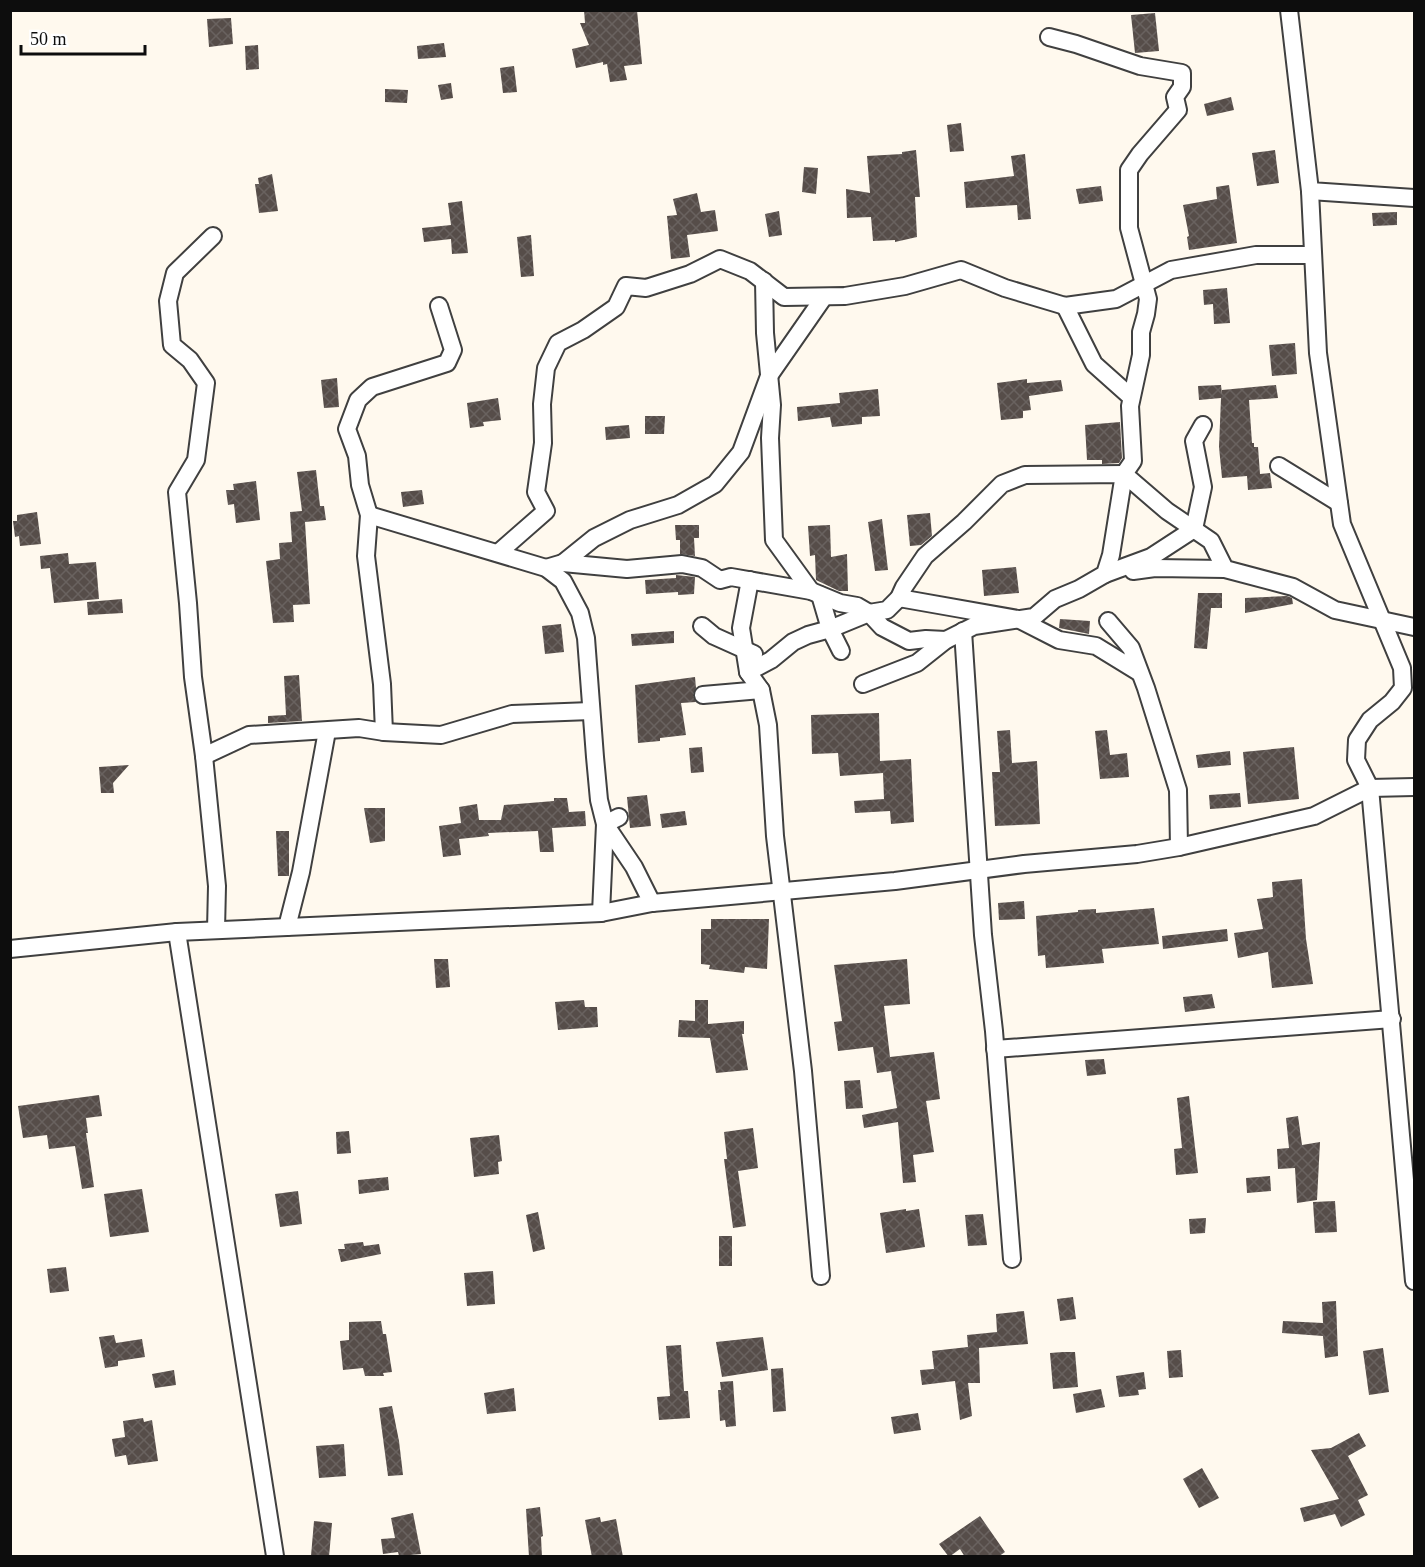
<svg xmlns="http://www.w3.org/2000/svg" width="1425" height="1567" viewBox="0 0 1425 1567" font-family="Georgia,serif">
<defs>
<pattern id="building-cross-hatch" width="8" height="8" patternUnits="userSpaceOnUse" patternTransform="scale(1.5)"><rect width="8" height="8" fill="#564d49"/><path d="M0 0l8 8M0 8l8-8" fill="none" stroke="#69625f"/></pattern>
</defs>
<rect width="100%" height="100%" fill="#fff9ee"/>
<!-- building -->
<g fill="url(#building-cross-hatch)">
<path d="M584 10H637L642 64 624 66 627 80 610 82 607 64 603 65V62L576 68 572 49 589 45 580 23H585Z"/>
<path d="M1155 13 1159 51 1135 53 1131 15Z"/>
<path d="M231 18 233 44 209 47 207 19Z"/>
<path d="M444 43 446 57 418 59 417 46Z"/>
<path d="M258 45 259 69 246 70 245 46Z"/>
<path d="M514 66 517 92 503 93 500 68Z"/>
<path d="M451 83 453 98 441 100 438 85Z"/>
<path d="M385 89 408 90 407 103 385 102Z"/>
<path d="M1231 97 1234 110 1207 116 1204 104Z"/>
<path d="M961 123 964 151 950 152 947 125Z"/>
<path d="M916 150 920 197H915L917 237 895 242V240L873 241 871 217 847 218 846 189 870 193 867 156 902 154V152Z"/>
<path d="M1275 150 1279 183 1257 186 1252 153Z"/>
<path d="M1025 154 1031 219 1018 220 1017 205 966 208 964 182 1014 176 1011 156Z"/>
<path d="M804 167 818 168 816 194 802 192Z"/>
<path d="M272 174 278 211 259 213 255 184H259L258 178Z"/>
<path d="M1229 185 1237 243 1189 250 1187 237 1189 236 1183 205 1217 199 1216 187Z"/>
<path d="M1101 186 1103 201 1079 204 1076 189Z"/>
<path d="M697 193 701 212 715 210 718 231 687 235 690 257 671 259 667 216 677 215 673 199Z"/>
<path d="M462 201 468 253 452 254 451 239 424 242 422 228 451 225 448 203Z"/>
<path d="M779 211 782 235 769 237 765 214Z"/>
<path d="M1397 212V225L1373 226 1372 213Z"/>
<path d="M531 235 534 276 521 277 517 237Z"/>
<path d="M1227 288 1230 323 1214 324 1213 304 1204 305 1203 290Z"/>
<path d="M1295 343 1297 374 1272 376 1269 345Z"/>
<path d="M337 378 339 407 324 408 321 380Z"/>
<path d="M1027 379V383L1061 380 1063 391 1029 396 1031 410 1023 411V418L1001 420 997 383Z"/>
<path d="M1221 385 1222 394V390L1276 385 1278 398 1249 400 1252 443H1254V447H1258L1260 474 1270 473 1272 488 1248 490 1247 476 1222 478 1219 447 1221 398 1199 400 1198 386Z"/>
<path d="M878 389 880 416 862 417V424L832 427 830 417 798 421 797 407 840 403 839 393Z"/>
<path d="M498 398 501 420 483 422 484 426 470 428 467 403Z"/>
<path d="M645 416H665L664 434H645Z"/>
<path d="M1120 422 1122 458 1119 463 1102 464V460H1087L1085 425Z"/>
<path d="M629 425 630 438 606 440 605 427Z"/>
<path d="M316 470 320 506H324L326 520 305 522 310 604 293 605 294 622 273 623 266 561 280 559 279 543 292 542 290 512 302 511 297 472Z"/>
<path d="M256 481 260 520 236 523 234 504 228 505 226 490H234L233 484Z"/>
<path d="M422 490 424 504 403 507 401 492Z"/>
<path d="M37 512 41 544 20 546 19 536 15 537 13 521H17V515Z"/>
<path d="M930 513 932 536 921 545 910 546 907 515Z"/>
<path d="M882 519 888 570 875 571 868 522Z"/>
<path d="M675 525H699V538H694L695 556 680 554V540H676Z"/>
<path d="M830 525 831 557 847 554 848 591H839L816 580 815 555 810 556 808 526Z"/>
<path d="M68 553 69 564 96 562 99 599 54 603 50 568 41 569 40 556Z"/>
<path d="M1016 567 1019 593 984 596 982 570Z"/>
<path d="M676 575 695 577 694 594 678 595V592L646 594 645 580 676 578Z"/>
<path d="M1198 593H1222V608H1211L1207 649 1194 648Z"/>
<path d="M1287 596 1292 598 1293 604 1245 613V598Z"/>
<path d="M122 599 123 613 88 615 87 602Z"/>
<path d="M1060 619 1090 621 1089 634 1059 628Z"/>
<path d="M561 624 564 652 545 654 542 626Z"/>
<path d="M674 631V643L632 646 631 634Z"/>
<path d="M299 675 302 721 268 723V716L286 715 284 676Z"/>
<path d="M695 677 696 688 693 695 696 702 681 703 686 735 660 738V741L638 743 635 685Z"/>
<path d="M879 713 880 761 911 759 914 822 891 824 890 811 855 813 854 801 884 799 883 773 840 776 838 753 812 754 811 715Z"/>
<path d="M1010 730 1012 763 1037 761 1040 824 995 826 992 772H1000L997 731Z"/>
<path d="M1107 730 1110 755 1127 753 1129 777 1100 779 1095 731Z"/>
<path d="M702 747 704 772 691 773 689 748Z"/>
<path d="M1294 747 1299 799 1248 804 1243 752Z"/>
<path d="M1230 751 1231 765 1198 768 1196 755Z"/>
<path d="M129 765 113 783 114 793H101L99 767Z"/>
<path d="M1240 793 1241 807 1210 809 1209 795Z"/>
<path d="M647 795 651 826 630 828 627 797Z"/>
<path d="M554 798H567L569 812 585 811 586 826 552 828 554 852H540L538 831 488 833 489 836 459 839 461 855 443 857 439 826 461 823 459 807 477 804 479 820H501L504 805 554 801Z"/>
<path d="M364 808H385V841L370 843Z"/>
<path d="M685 811 687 825 662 828 660 814Z"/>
<path d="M276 831H289V876H278Z"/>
<path d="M1302 879 1306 939 1313 984 1272 988 1268 952 1238 958 1234 933 1263 929 1257 899 1273 897 1272 882Z"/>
<path d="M1024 901 1025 919 999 920 998 903Z"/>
<path d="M1154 908 1159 944 1102 949 1104 963 1046 968 1045 955 1038 956 1036 916 1078 912V910L1096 909V913Z"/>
<path d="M711 919H769L767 969 745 967 744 973 709 969 710 965 701 964V929H711Z"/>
<path d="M1227 929 1228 941 1163 949 1162 936Z"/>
<path d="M434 959H448L450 987 436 988Z"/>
<path d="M907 959 910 1004 884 1006 890 1057 934 1052 940 1099 926 1101 934 1152 913 1155 916 1182 903 1183 898 1122 864 1128 862 1115 897 1108 891 1071 877 1073 873 1047 838 1051 834 1022 842 1021 834 965Z"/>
<path d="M1212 994 1215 1008 1185 1012 1183 997Z"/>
<path d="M584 1000 585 1007H597L598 1027 558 1030 555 1002Z"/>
<path d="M695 1000H708V1024L744 1021V1034H742L748 1070 716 1073 710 1038 678 1037 679 1020 695 1021Z"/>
<path d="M1104 1059 1106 1074 1087 1076 1085 1060Z"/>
<path d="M860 1080 863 1108 846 1109 844 1081Z"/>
<path d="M99 1095 102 1116 86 1118 88 1133H86L94 1187 82 1189 75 1146 49 1149 47 1135 23 1138 18 1106Z"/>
<path d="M1189 1096 1198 1173 1176 1175 1174 1149 1182 1148 1177 1098Z"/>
<path d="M1298 1116 1302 1145 1320 1142 1317 1200 1297 1203 1295 1168 1278 1169 1277 1149 1289 1148 1286 1118Z"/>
<path d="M753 1128 758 1168 738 1171 746 1226 733 1228 724 1159H727L724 1132Z"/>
<path d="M349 1131 351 1153 337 1154 336 1132Z"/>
<path d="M499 1135 502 1161 498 1162 499 1174 474 1177 470 1138Z"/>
<path d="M1270 1176 1271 1191 1247 1193 1246 1178Z"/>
<path d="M388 1177 389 1190 359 1194 358 1180Z"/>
<path d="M142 1189 149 1232 110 1237 104 1194Z"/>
<path d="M298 1191 302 1224 280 1227 275 1194Z"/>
<path d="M1335 1201 1337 1232 1315 1233 1313 1202Z"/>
<path d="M906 1209V1211L919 1209 925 1247 886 1253 880 1213Z"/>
<path d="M538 1212 545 1249 533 1252 526 1215Z"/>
<path d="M983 1214 987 1245 968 1246 965 1215Z"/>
<path d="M1206 1218 1205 1233 1190 1234 1189 1219Z"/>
<rect x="719" y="1236" width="13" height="30"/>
<path d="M363 1242 364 1246 379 1244 381 1254 341 1262 338 1249H345L344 1244Z"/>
<path d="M66 1267 69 1291 50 1293 47 1269Z"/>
<path d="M493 1271 495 1304 467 1306 464 1273Z"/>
<path d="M1073 1297 1076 1319 1060 1321 1057 1299Z"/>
<path d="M1336 1301 1338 1356 1325 1358 1323 1336 1282 1333 1283 1321 1323 1323 1322 1302Z"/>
<path d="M1024 1311 1028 1344 979 1348 980 1383H968L972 1416 960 1420 955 1381 922 1385 920 1370 934 1369 932 1351 968 1347 967 1335 997 1332 996 1314Z"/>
<path d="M381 1321 383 1334H386L392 1372 383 1373 384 1376H365L363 1368 343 1370 340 1341 349 1340V1322Z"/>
<path d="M114 1335 116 1343 142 1339 145 1357 118 1361V1366L105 1368 99 1337Z"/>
<path d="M763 1337 768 1370 722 1377 716 1342Z"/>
<path d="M681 1345 684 1391H688L690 1418 659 1420 657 1397 670 1396 666 1346Z"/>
<path d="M1383 1348 1389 1392 1369 1395 1363 1351Z"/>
<path d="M1181 1350 1183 1377 1169 1378 1167 1351Z"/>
<path d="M1063 1352H1075L1078 1387 1053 1389 1050 1353Z"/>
<path d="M783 1368 786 1411 773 1412 771 1369Z"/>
<path d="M174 1370 176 1385 155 1388 152 1374Z"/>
<path d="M1144 1372 1146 1389 1138 1390 1139 1395 1119 1397 1116 1376Z"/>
<path d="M733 1381 736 1426 726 1427 725 1420 720 1421 718 1390H721L720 1382Z"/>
<path d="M514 1388 516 1411 487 1414 484 1393Z"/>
<path d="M1101 1389 1105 1407 1076 1413 1073 1394Z"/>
<path d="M392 1406 399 1441 403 1475 388 1476 379 1408Z"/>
<path d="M918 1413 921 1430 894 1434 891 1417Z"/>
<path d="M143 1418 144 1422 152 1420 158 1461 128 1465 126 1455 115 1457 112 1439 125 1437 123 1421Z"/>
<path d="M1359 1433 1366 1446 1348 1456 1368 1495 1358 1500 1365 1515 1341 1527 1335 1514 1304 1522 1300 1508 1339 1499 1311 1450 1331 1448Z"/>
<path d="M344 1444 346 1476 319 1478 316 1446Z"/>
<path d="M1202 1468 1219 1498 1199 1508 1183 1479Z"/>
<path d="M540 1507 543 1536 541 1537 542 1557H529L526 1509Z"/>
<path d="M413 1513 421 1554 399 1556 398 1552 383 1554 381 1539 395 1538 391 1518Z"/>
<path d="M980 1516 1005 1552 998 1557H965L960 1549 949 1557 939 1544Z"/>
<path d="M600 1517 601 1522 616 1519 623 1557H592L585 1520Z"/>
<path d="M314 1521 332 1523 329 1557 311 1556Z"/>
</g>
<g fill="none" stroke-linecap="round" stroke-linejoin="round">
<defs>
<g id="minor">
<path d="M1289 10 1310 191 1414 198"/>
<path d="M1310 191 1318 353 1342 524 1402 668 1403 688 1392 702 1370 720 1357 740 1356 760 1370 788 1414 1281"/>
<path d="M213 236 175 273 168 301 172 345 190 360 206 383 196 460 177 492 188 603 193 677 204 756 217 886 216 930"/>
<path d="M764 281 765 333 772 405 770 438 774 540 811 591"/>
<path d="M1065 306 1094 364 1131 397"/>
<path d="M1279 466 1339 503"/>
<path d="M369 515 546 568 563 581 580 613 586 638 595 757 599 800 605 824 634 867 652 903"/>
<path d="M498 553 546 511 536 492 543 443 542 404 546 368 558 343 583 330 616 307 626 286 646 288 690 274 720 259 750 271 784 297 845 296 905 286 961 270 1005 288 1065 306 1116 299 1171 270 1256 255H1313"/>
<path d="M563 563 594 538 630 520 678 505 715 484 741 452 769 376 824 297"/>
<path d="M546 568 563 563 627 569 682 564 702 568 720 580 731 577 811 591 840 603 857 606 869 613 882 627 909 641 926 639 946 640"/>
<path d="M1133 571 1155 568 1225 569"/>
<path d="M1105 574 1151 557 1194 529 1203 487 1194 441 1203 425"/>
<path d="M750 580 741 628 748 672 761 690 768 725 775 836 803 1071 821 1276"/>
<path d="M820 595 830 629 841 651"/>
<path d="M899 598 1018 619 1059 640 1096 646 1140 673"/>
<path d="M1108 621 1131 648 1146 688 1178 790 1179 847"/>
<path d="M702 626 714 636 754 654"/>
<path d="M963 631 983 935 994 1031 1012 1259"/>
<path d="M748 672 771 660 793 642 808 635 830 629 869 613 887 610 899 598 904 587 925 556 964 522 1002 484 1025 475 1124 474 1167 511 1211 541 1225 569 1293 587 1335 610 1414 627"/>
<path d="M863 684 917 663 946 640 974 626 1034 617 1055 599 1079 589 1105 574 1111 555 1124 474 1133 461 1130 406 1141 355V332L1146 314 1148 299 1129 228V170L1140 154 1178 110 1175 97 1182 87V73L1140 66 1076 44 1049 37"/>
<path d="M703 695 761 690"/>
<path d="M384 732 382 684 366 556 369 515 360 485 357 456 347 429 358 400 372 387 447 363 453 350 439 306"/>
<path d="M204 756 249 735 359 728 384 732 441 735 512 714 591 711"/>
<path d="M601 913 605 824 619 817"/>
<path d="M287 927 301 872 327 731"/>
<path d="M177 932 275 1556"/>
<path d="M10 949 177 932 601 913 652 903 895 881 1024 864 1137 854 1179 847 1314 816 1370 788 1414 787"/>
<path d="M995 1049 1392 1019"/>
</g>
</defs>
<!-- minor casing -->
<use href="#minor" stroke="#404040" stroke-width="20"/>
<!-- minor -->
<use href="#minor" stroke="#fff" stroke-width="16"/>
</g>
<!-- border -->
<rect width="1425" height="1567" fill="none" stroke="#0d0d0d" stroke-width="24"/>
<!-- scale -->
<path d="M21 45v9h124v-9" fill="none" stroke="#0d0d0d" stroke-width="3"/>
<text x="30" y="45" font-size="18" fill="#0d0d0d" stroke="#ffffff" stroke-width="4.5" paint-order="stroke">50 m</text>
</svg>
